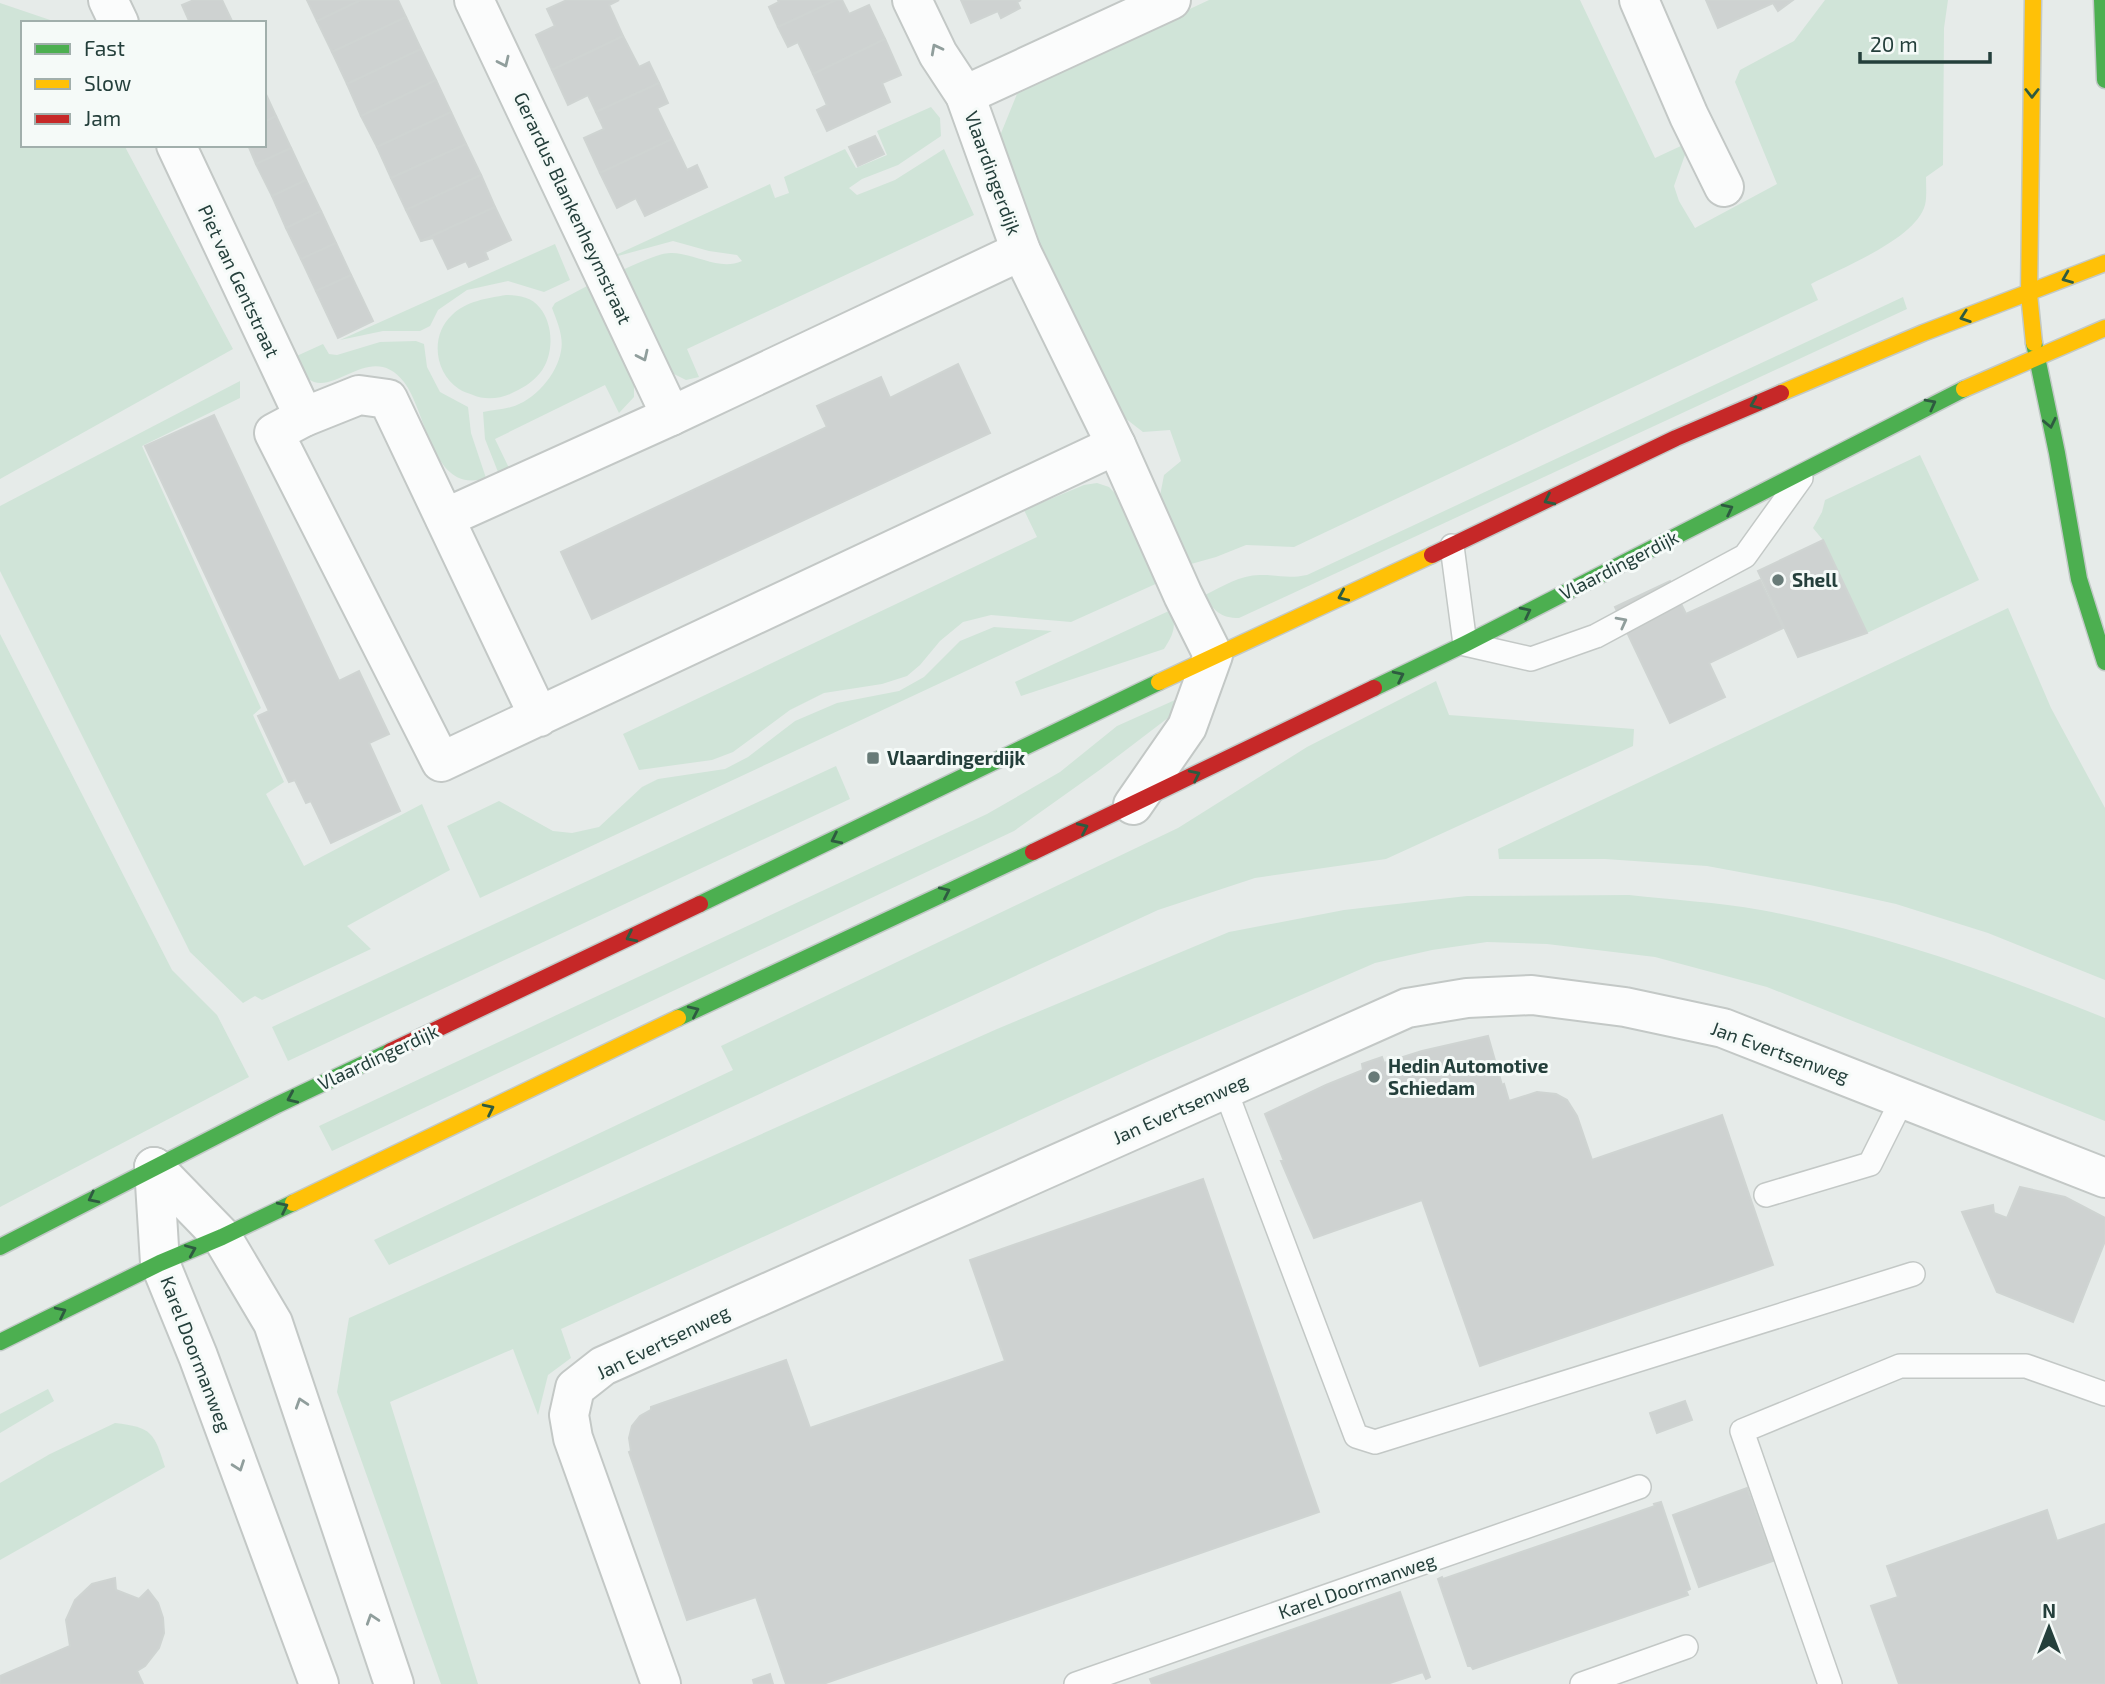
<svg xmlns="http://www.w3.org/2000/svg" width="2105" height="1684" viewBox="0 0 2105 1684" font-family="'Exo 2',sans-serif">
<rect width="100%" height="100%" fill="#e6ebe9"/>
<!-- green -->
<g fill="#d0e4d8">
<path d="M1209 0H1580L1655 158 1683 145 1686 152 1674 186 1679 201 1695 228 1777 184 1735 82 1740 70 1794 41 1825 0H1948L1944 28 1943 165 1926 177C1926 186 1927 197 1925 205 1916 239 1841 268 1811 284L1818 300 1294 547 1246 545 1216 557 1191 564 1160 496 1164 475 1181 461 1170 430 1143 432 1121 415 995 148 1019 89Z"/>
<path d="M0 3 59 23H23V145H124L233 349 0 479Z"/>
<path d="M931 107 940 118 941 136 898 165 862 179 849 188 857 195 895 180 944 149 974 215 687 349 699 377 686 380 668 371 615 273C629 268 658 252 672 253 697 254 719 271 742 261L737 255 709 251 673 241 607 259 770 184 775 198 789 193 784 177 845 149 856 168 887 155 877 131Z"/>
<path d="M555 244 570 280 544 292 508 281 467 290 438 310 430 326 420 331H383L340 340Z"/>
<path d="M589 285 634 381V397L619 413 605 385 495 439 509 468 498 472 485 439 483 412C492 410 502 410 511 407 534 401 557 375 561 351 564 337 557 321 552 308L555 303Z"/>
<path d="M506 295C518 295 532 297 540 308 554 325 554 356 540 373 532 383 521 389 510 394 499 399 484 400 473 395 469 393 463 392 459 389 434 373 430 335 452 315 466 301 488 298 506 295Z"/>
<path d="M1903 297 1907 309 1239 618C1221 618 1213 611 1205 595 1223 586 1242 574 1262 575 1281 575 1287 579 1307 575Z"/>
<path d="M416 341 424 344 427 367 440 392 468 407 471 433 486 478C432 496 427 412 404 382 373 343 341 390 314 382 304 378 296 367 290 359L323 344 329 354 337 355 380 342Z"/>
<path d="M240 381V398L142 446 261 708 253 715 284 782 266 794 304 866 422 804 450 870 347 926 371 949 262 1000 255 996 243 1003 190 952 0 571V506Z"/>
<path d="M1920 455 1979 580 1867 633 1823 540 1813 528 1822 512 1825 500Z"/>
<path d="M1097 483 1109 487 1118 496 1160 582 1071 622 991 615 963 622 940 641 920 665 907 676 882 684 824 693 790 710 733 752 712 760 639 770 623 734 1037 537 1024 510 1084 485Z"/>
<path d="M2008 608 2051 708 2105 808V980L1988 933 1896 904 1810 885 1707 866 1605 859H1499L1498 849Z"/>
<path d="M1171 610C1177 627 1173 635 1164 649L1021 696 1015 682Z"/>
<path d="M994 627 1052 631 480 898 447 826 499 801 553 831 572 833 599 827 642 787 658 779 725 769 748 757 795 721 837 703 899 691 924 677 960 641Z"/>
<path d="M0 634 172 970 217 1015 249 1077 0 1207Z"/>
<path d="M1436 681 1449 715 1634 729 1633 746 1386 859 1255 878 1158 910 389 1265 374 1240 733 1070 721 1046 1178 828 1307 747Z"/>
<path d="M1175 700 1181 708 1101 769 1014 831 332 1151 319 1126 987 814 1060 772 1117 726Z"/>
<path d="M836 766 850 799 288 1061 272 1027Z"/>
<path d="M1629 895C1672 900 1717 902 1761 910 1879 932 1993 973 2105 1018V1121L1767 987 1655 957 1547 944 1487 942 1432 950 1375 963 1149 1061 561 1329 571 1358 548 1375 538 1415 513 1349 390 1402 478 1684H441L337 1392 349 1318 997 1029 1229 932 1344 910 1467 896Z"/>
<path d="M48 1389 54 1401 0 1433V1414Z"/>
<path d="M115 1423C152 1427 154 1433 165 1467L0 1560V1483L50 1454Z"/>
</g>
<!-- building -->
<g fill="#ced2d1" stroke="#cfd4d2" stroke-width="2">
<path d="M194 0H222L232 21 190 23 182 5Z"/>
<path d="M307 0H361L317 21Z"/>
<path d="M361 0H398L406 17 332 52 317 21Z"/>
<path d="M567 0H619L609 5 623 36 552 70 536 35 555 26 547 9Z"/>
<path d="M778 0H836L778 27 769 7 779 2Z"/>
<path d="M836 0H842L849 14 869 5 885 39 813 74 798 42 788 47 778 27Z"/>
<path d="M961 0H1021L1017 2 1020 8 1001 18 998 11 971 23Z"/>
<path d="M1706 0H1793L1778 11 1773 3 1718 28Z"/>
<path d="M406 17 421 49 347 84 332 52Z"/>
<path d="M623 36 639 67 649 62 659 83 596 112 588 95 568 105 552 70Z"/>
<path d="M885 39 901 75 882 83 890 102 827 131 817 110 827 105 813 74Z"/>
<path d="M421 49 436 80 361 116 347 84Z"/>
<path d="M436 80 451 112 377 147 361 116Z"/>
<path d="M659 83 668 103 657 108 672 139 600 173 584 138 604 129 596 112Z"/>
<path d="M264 90 276 116 264 122Z"/>
<path d="M451 112 466 144 391 178 377 147Z"/>
<path d="M276 116 291 148 256 164 248 145H264V122Z"/>
<path d="M875 136 884 154 858 166 849 147Z"/>
<path d="M672 139 687 170 697 165 707 187 645 216 636 198 617 208 600 173Z"/>
<path d="M466 144 481 175 406 210 391 178Z"/>
<path d="M291 148 306 180 272 196 256 164Z"/>
<path d="M481 175 495 207 421 241 406 210Z"/>
<path d="M306 180 321 211 286 228 272 196Z"/>
<path d="M495 207 511 240 485 252 488 259 469 267 466 261 448 269 433 238 421 241Z"/>
<path d="M321 211 336 243 301 259 286 228Z"/>
<path d="M336 243 351 275 316 291 301 259Z"/>
<path d="M351 275 373 321 338 338 316 291Z"/>
<path d="M958 364 990 433 592 619 561 552 827 427 817 406 881 377 890 398Z"/>
<path d="M214 415 339 681 359 671 389 734 369 743 400 811 331 843 311 801 306 803 295 780 289 782 258 716 269 711 145 446Z"/>
<path d="M1823 540 1867 633 1798 657 1758 571Z"/>
<path d="M1760 580 1783 628 1709 663 1725 697 1670 723 1615 607 1670 581 1686 614Z"/>
<path d="M1488 1036 1502 1085 1504 1084 1509 1101 1537 1092 1556 1094 1567 1100 1577 1116 1592 1160 1722 1115 1773 1265 1480 1366 1422 1200 1314 1238 1281 1161H1284L1265 1114 1326 1085 1363 1070 1362 1064 1382 1057 1384 1063 1422 1051Z"/>
<path d="M1203 1179 1319 1512 823 1684H786L756 1597 687 1620 629 1452 631 1451 629 1438 632 1426 640 1416 651 1410V1407L786 1360 810 1428 1005 1361 970 1260Z"/>
<path d="M2020 1187 2065 1197 2105 1218V1241L2073 1322 1997 1292 1962 1212 1993 1205 1994 1213 2007 1218Z"/>
<path d="M1685 1401 1692 1420 1657 1433 1650 1413Z"/>
<path d="M1747 1488 1773 1561 1699 1587 1673 1515Z"/>
<path d="M1661 1502 1690 1589 1686 1591 1688 1595 1473 1669 1471 1666H1468L1438 1579 1442 1577 1443 1579 1655 1506 1654 1504Z"/>
<path d="M2047 1510 2057 1541 2105 1524V1684H1899L1871 1606 1898 1597 1887 1566Z"/>
<path d="M115 1578 116 1590 139 1599 148 1590 158 1603 163 1618 164 1633 159 1648 145 1666 137 1671 143 1684H0V1676L70 1646 66 1620 75 1600 92 1584Z"/>
<path d="M1400 1592 1430 1677 1426 1679 1423 1672 1387 1684H1152L1150 1679Z"/>
<path d="M770 1674 773 1684H754L753 1680Z"/>
</g>
<g fill="none" stroke-linecap="round" stroke-linejoin="round">
<defs>
<g id="lane">
<path d="M1452 546 1465 644 1531 659 1596 636 1745 556 1801 478"/>
<path d="M1225 1089 1356 1436 1375 1442 1913 1274"/>
<path d="M1766 1195 1870 1164 1903 1098"/>
<path d="M1076 1684 1639 1487"/>
<path d="M1582 1684 1686 1647"/>
<path d="M1830 1684 1742 1431 1900 1366H2026L2105 1394"/>
</g>
<g id="street">
<path d="M108 0 119 23"/>
<path d="M474 0 671 416"/>
<path d="M912 0 938 54 965 95 1021 251 1116 445 1183 595 1213 655 1187 727 1133 805"/>
<path d="M1639 0 1689 116 1724 187"/>
<path d="M965 95 1171 0"/>
<path d="M176 145 304 417"/>
<path d="M445 518 671 416 1021 251"/>
<path d="M539 717 388 399 359 395 304 417 274 433 441 762 1116 445"/>
<path d="M154 1167 222 1237 273 1323 394 1684"/>
<path d="M154 1167 160 1263 198 1356 319 1684"/>
<path d="M661 1684 573 1438 569 1415 575 1388 603 1366 1407 1008 1467 998 1532 995 1625 1007 1723 1028 2105 1178"/>
</g>
<g id="fast">
<path d="M2102 0 2105 80"/>
<path d="M2034 343 2057 453 2079 579 2105 662"/>
<path d="M1374 688 1465 644 1964 389"/>
<path d="M700 904 1159 682"/>
<path d="M678 1018 1033 852"/>
<path d="M0 1247 277 1105 391 1051"/>
<path d="M0 1342 160 1263 222 1237 293 1203"/>
</g>
<g id="slow">
<path d="M2033 0 2029 294 2034 343"/>
<path d="M1964 389 2105 328"/>
<path d="M1781 393 1923 333 2105 263"/>
<path d="M1159 682 1432 555"/>
<path d="M293 1203 678 1018"/>
</g>
<g id="jam">
<path d="M1432 555 1676 438 1781 393"/>
<path d="M1033 852 1374 688"/>
<path d="M391 1051 700 904"/>
</g>
</defs>
<!-- lane casing -->
<use href="#lane" stroke="#c3c8c6" stroke-width="26"/>
<!-- street casing -->
<use href="#street" stroke="#c3c8c6" stroke-width="42"/>
<!-- fast casing -->
<use href="#fast" stroke="#c2c9c7" stroke-width="19"/>
<!-- slow casing -->
<use href="#slow" stroke="#c2c9c7" stroke-width="19"/>
<!-- jam casing -->
<use href="#jam" stroke="#c2c9c7" stroke-width="19"/>
<!-- lane -->
<use href="#lane" stroke="#fbfcfc" stroke-width="23"/>
<!-- street -->
<use href="#street" stroke="#fbfcfc" stroke-width="38"/>
<!-- fast -->
<use href="#fast" stroke="#4caf50" stroke-width="16"/>
<!-- slow -->
<use href="#slow" stroke="#ffc107" stroke-width="16"/>
<!-- jam -->
<use href="#jam" stroke="#c62828" stroke-width="16"/>
</g>
<!-- one-way arrows -->
<defs><path id="oneway-chevron" d="M-2-3.5L2.5 0L-2 3.5" fill="none" stroke-width="1.6" stroke-linecap="round" stroke-linejoin="round" transform="scale(1.75)"/></defs>
<g stroke="#909e9c">
<use href="#oneway-chevron" transform="translate(936 49) rotate(-118)"/>
<use href="#oneway-chevron" transform="translate(504 62) rotate(65)"/>
<use href="#oneway-chevron" transform="translate(643 356) rotate(65)"/>
<use href="#oneway-chevron" transform="translate(1622 622) rotate(-28)"/>
<use href="#oneway-chevron" transform="translate(301 1403) rotate(-108)"/>
<use href="#oneway-chevron" transform="translate(239 1466) rotate(70)"/>
<use href="#oneway-chevron" transform="translate(372 1619) rotate(-108)"/>
</g>
<g stroke="#2e5b40">
<use href="#oneway-chevron" transform="translate(2032 93) rotate(90)"/>
<use href="#oneway-chevron" transform="translate(2067 278) rotate(158)"/>
<use href="#oneway-chevron" transform="translate(1965 317) rotate(161)"/>
<use href="#oneway-chevron" transform="translate(1755 404) rotate(157)"/>
<use href="#oneway-chevron" transform="translate(1931 404) rotate(-28)"/>
<use href="#oneway-chevron" transform="translate(2050 423) rotate(78)"/>
<use href="#oneway-chevron" transform="translate(1549 500) rotate(154)"/>
<use href="#oneway-chevron" transform="translate(1728 509) rotate(-27)"/>
<use href="#oneway-chevron" transform="translate(1343 596) rotate(156)"/>
<use href="#oneway-chevron" transform="translate(1526 612) rotate(-27)"/>
<use href="#oneway-chevron" transform="translate(1399 676) rotate(-26)"/>
<use href="#oneway-chevron" transform="translate(1195 775) rotate(-26)"/>
<use href="#oneway-chevron" transform="translate(1083 828) rotate(-25)"/>
<use href="#oneway-chevron" transform="translate(836 839) rotate(154)"/>
<use href="#oneway-chevron" transform="translate(945 892) rotate(-25)"/>
<use href="#oneway-chevron" transform="translate(631 937) rotate(154)"/>
<use href="#oneway-chevron" transform="translate(694 1011) rotate(-25)"/>
<use href="#oneway-chevron" transform="translate(292 1098) rotate(156)"/>
<use href="#oneway-chevron" transform="translate(489 1109) rotate(-26)"/>
<use href="#oneway-chevron" transform="translate(93 1198) rotate(153)"/>
<use href="#oneway-chevron" transform="translate(283 1207) rotate(-26)"/>
<use href="#oneway-chevron" transform="translate(191 1250) rotate(-23)"/>
<use href="#oneway-chevron" transform="translate(61 1312) rotate(-26)"/>
</g>
<!-- markers -->
<g fill="#687b78" stroke="#f5faf8" stroke-width="2.5">
<circle cx="1778" cy="580" r="7"/>
<rect x="866" y="751" width="14" height="14" rx="3.5"/>
<circle cx="1374" cy="1077" r="7"/>
</g>
<g text-anchor="middle" stroke-width="6" stroke-linejoin="round" paint-order="stroke">
<!-- street labels -->
<g font-size="19" fill="#243f3b" stroke="#f5faf8">
<text transform="translate(993 173) rotate(70)" y="7">Vlaardingerdijk</text>
<text transform="translate(573 208) rotate(65)" y="7">Gerardus Blankenheymstraat</text>
<text transform="translate(239 281) rotate(65)" y="7">Piet van Gentstraat</text>
<text transform="translate(1619 565) rotate(-27)" y="7">Vlaardingerdijk</text>
<text transform="translate(1780 1052) rotate(20)" y="7">Jan Evertsenweg</text>
<text transform="translate(378 1057) rotate(-25)" y="7">Vlaardingerdijk</text>
<text transform="translate(1180 1109) rotate(-24)" y="7">Jan Evertsenweg</text>
<text transform="translate(663 1342) rotate(-26)" y="7">Jan Evertsenweg</text>
<text transform="translate(196 1354) rotate(69)" y="7">Karel Doormanweg</text>
<text transform="translate(1357 1586) rotate(-19)" y="7">Karel Doormanweg</text>
</g>
<!-- poi labels -->
<g font-size="19" font-weight="bold" fill="#243f3b" stroke="#f5faf8" text-anchor="start">
<text x="1792" y="587">Shell</text>
<text x="887" y="765">Vlaardingerdijk</text>
<text x="1388" y="1073">Hedin Automotive<tspan x="1388" dy="22">Schiedam</tspan></text>
</g>
</g>
<!-- legend -->
<rect x="21" y="21" width="245" height="126" fill="#f5faf8" stroke="#a1afac" stroke-width="2"/>
<rect x="35" y="44" width="35" height="10" fill="#4caf50" stroke="#a1afac" stroke-width="2"/>
<text x="84" y="56" font-size="21" fill="#243f3b">Fast</text>
<rect x="35" y="79" width="35" height="10" fill="#ffc107" stroke="#a1afac" stroke-width="2"/>
<text x="84" y="91" font-size="21" fill="#243f3b">Slow</text>
<rect x="35" y="114" width="35" height="10" fill="#c62828" stroke="#a1afac" stroke-width="2"/>
<text x="84" y="126" font-size="21" fill="#243f3b">Jam</text>
<!-- north arrow -->
<g transform="translate(2049 1628)" stroke="#f5faf8" stroke-width="5" paint-order="stroke">
<path d="M0-5L12 26L0 18L-12 26Z" fill="#243f3b"/>
<text y="-10" font-size="19" font-weight="bold" text-anchor="middle" fill="#243f3b">N</text>
</g>
<!-- scale -->
<path d="M1860 52v10h130v-10" fill="none" stroke="#243f3b" stroke-width="3.5"/>
<text x="1870" y="52" font-size="21" fill="#243f3b" stroke="#f5faf8" stroke-width="5" paint-order="stroke">20 m</text>
</svg>
